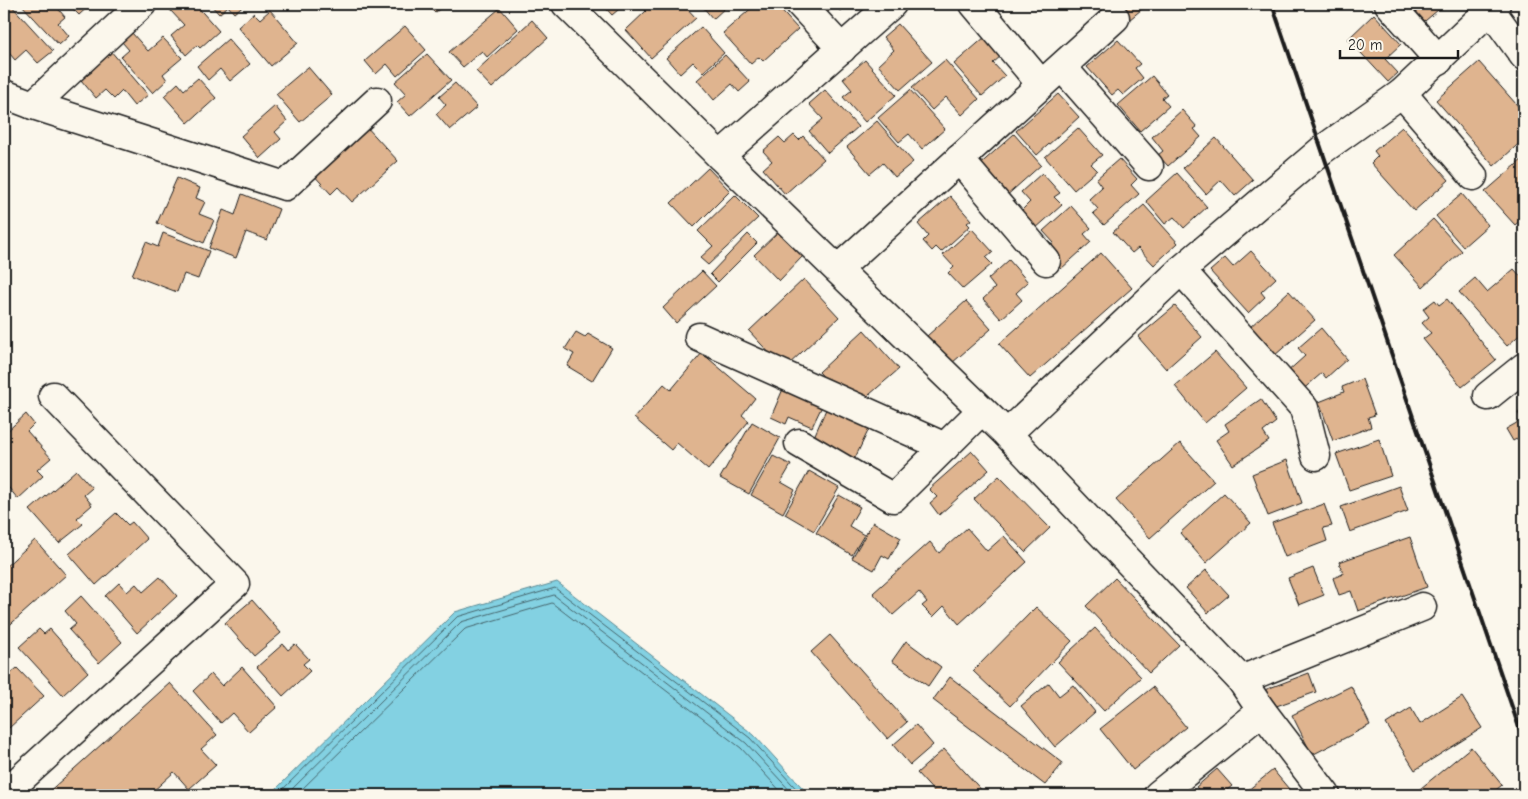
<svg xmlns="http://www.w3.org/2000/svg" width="1528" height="799" viewBox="0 0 1528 799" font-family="'Comic Neue',sans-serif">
<rect width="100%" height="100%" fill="#fbf7ec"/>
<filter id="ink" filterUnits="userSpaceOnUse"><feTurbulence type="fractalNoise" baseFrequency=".02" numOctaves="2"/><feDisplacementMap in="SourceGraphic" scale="10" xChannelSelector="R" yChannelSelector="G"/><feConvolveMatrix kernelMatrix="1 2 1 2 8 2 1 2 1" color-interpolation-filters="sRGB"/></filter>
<g filter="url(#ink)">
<!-- water -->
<path fill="#83d1e2" stroke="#5a8993" d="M557 582 754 735 809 795H270L455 612Z"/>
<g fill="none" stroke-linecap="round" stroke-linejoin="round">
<!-- shore -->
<g stroke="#45646b" stroke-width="1">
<path d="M277 795 457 617 555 588 750 738 802 795"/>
<path d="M286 795 461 622 554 595 746 743 794 795"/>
<path d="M296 795 465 629 552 603 741 748 784 795"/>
</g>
</g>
<!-- building -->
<g fill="#dfb48f" stroke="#1c1c1c">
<path d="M4 4H10L53 51 38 63 26 50 15 60 4 47Z"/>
<path d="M21 4H56L55 5 65 17 58 23 69 36 59 45Z"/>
<path d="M68 4H91L79 15Z"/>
<path d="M176 4H195L219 31 200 48 197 45 186 55 171 36 184 25 170 10Z"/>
<path d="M210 4H245L234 13 228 6 219 14Z"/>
<path d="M426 4H445L435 13Z"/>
<path d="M602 4H625L612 15Z"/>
<path d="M639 4H683L696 18 651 58 626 30 646 11Z"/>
<path d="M707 4H725L727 6 713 19 703 7Z"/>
<path d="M756 4H775L798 29 763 61 759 57 751 64 723 33Z"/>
<path d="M815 4H849L840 11 835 5 825 15Z"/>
<path d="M1116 4H1148L1129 20Z"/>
<path d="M1409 4H1445L1425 21Z"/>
<path d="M500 8 518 29 487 57 482 51 463 67 449 52Z"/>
<path d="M270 10 298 43 271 66 238 27 254 13 260 19Z"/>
<path d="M1374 14 1401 44 1385 59 1398 73 1388 82 1348 39Z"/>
<path d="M532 20 548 38 492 88 476 71Z"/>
<path d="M898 24 932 62 900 90 878 65 894 50 883 37Z"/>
<path d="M405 26 426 50 397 76 387 64 376 74 365 61Z"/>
<path d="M701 27 724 53 703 72 693 62 680 74 666 58Z"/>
<path d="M132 33 148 51 163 38 182 58 163 74 167 80 153 93 121 57 129 50 122 42Z"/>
<path d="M985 37 1001 56 993 63 1005 76 982 96 954 64Z"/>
<path d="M228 39 250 64 230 81 220 69 208 80 197 66Z"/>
<path d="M1118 40 1140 64 1135 68 1143 78 1123 95 1118 90 1112 95 1087 67Z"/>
<path d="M110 50 148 95 134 106 122 91 114 99 105 90 96 98 81 80 92 72 89 68Z"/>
<path d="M427 54 451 80 410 116 397 102 406 94 395 82Z"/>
<path d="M725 55 750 82 739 92 732 84 714 100 697 80Z"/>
<path d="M865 60 896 95 865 122 843 97 852 90 843 79Z"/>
<path d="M945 60 979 99 962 115 946 97 932 110 912 88Z"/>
<path d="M1479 62 1524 113V139L1494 166 1436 100Z"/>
<path d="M308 67 332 95 300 122 276 94Z"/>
<path d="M1152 76 1167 94 1162 98 1169 106 1140 131 1118 105Z"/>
<path d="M198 78 216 98 188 123 164 96 178 83 184 90Z"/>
<path d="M455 83 477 107 450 130 436 114 446 105 439 97Z"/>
<path d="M825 90 858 127 828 153 809 131 823 119 809 104Z"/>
<path d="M910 90 945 129 922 149 909 134 899 142 878 118Z"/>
<path d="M1058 94 1079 117 1037 155 1016 131Z"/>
<path d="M275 106 287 121 275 132 281 139 260 158 241 136Z"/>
<path d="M1182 110 1197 127 1194 129 1201 137 1168 166 1158 155 1163 151 1152 137Z"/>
<path d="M877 121 913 162 895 177 883 163 870 174 847 147Z"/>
<path d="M364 124 398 161 352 202 338 187 331 194 311 172Z"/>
<path d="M1402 127 1449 180 1414 211 1371 163 1378 156 1374 151Z"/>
<path d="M1078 128 1102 155 1091 164 1097 170 1074 190 1045 157Z"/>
<path d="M1014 134 1041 165 1004 198 977 167Z"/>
<path d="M794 135 799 140 803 136 824 159 785 194 763 169 772 161 763 151 779 137 785 143Z"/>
<path d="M1216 138 1253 180 1235 196 1221 180 1206 194 1183 168Z"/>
<path d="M1524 158V217L1515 225 1485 192Z"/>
<path d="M1119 159 1137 179 1131 185 1139 194 1104 225 1093 213 1098 209 1089 199 1102 187 1096 179Z"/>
<path d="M708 168 730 191 694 227 671 203Z"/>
<path d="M1042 173 1060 193 1054 197 1062 205 1035 229 1020 212 1030 202 1021 192Z"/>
<path d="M1177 173 1207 207 1184 228 1174 217 1165 224 1146 201Z"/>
<path d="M177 178 200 188 196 198 205 202 199 214 214 220 204 243 157 223Z"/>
<path d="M242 194 279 209 267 240 246 232 236 258 209 248 223 210 235 215Z"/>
<path d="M1462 194 1488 225 1463 247 1436 216Z"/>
<path d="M735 195 758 218 708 265 700 258 713 246 698 231Z"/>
<path d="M950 196 971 220 967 223 970 226 941 252 936 247 932 251 923 241 928 236 918 224Z"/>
<path d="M1144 205 1178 243 1154 265 1138 248 1132 253 1113 232Z"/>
<path d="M1071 206 1091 228 1084 234 1091 242 1061 269 1044 251 1054 243 1043 231Z"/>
<path d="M1433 219 1462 251 1423 287 1394 255Z"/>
<path d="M972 229 993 252 986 258 992 264 963 289 948 273 954 267 943 255Z"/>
<path d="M779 231 803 256 779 281 754 255Z"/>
<path d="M163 233 209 251 198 279 184 274 177 292 132 275 146 242 158 247Z"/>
<path d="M748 234 757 243 718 282 710 274Z"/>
<path d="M1251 251 1276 278 1261 292 1265 297 1248 313 1210 271 1225 258 1233 267Z"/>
<path d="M1101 253 1132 288 1030 378 999 344Z"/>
<path d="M1009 260 1028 282 1016 293 1022 300 1001 319 983 299 995 288 988 279Z"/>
<path d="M1514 269 1524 280V331L1507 346 1459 292 1475 278 1487 292Z"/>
<path d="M702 271 716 286 676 323 663 308Z"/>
<path d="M804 279 839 317 784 369 749 331Z"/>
<path d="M1289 291 1315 320 1274 356 1249 328Z"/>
<path d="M1447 299 1496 360 1462 387 1423 339 1431 333 1422 323 1429 317 1423 309 1435 300 1439 305Z"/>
<path d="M966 301 991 329 952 363 927 336Z"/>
<path d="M1175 306 1202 337 1166 369 1138 337Z"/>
<path d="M1321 328 1347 359 1326 378 1322 373 1301 391 1286 373 1305 356 1298 348Z"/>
<path d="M864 330 899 369 862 401 850 388 841 396 819 372Z"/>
<path d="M576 332 585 337 588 334 612 348 592 381 567 366 574 354 565 349Z"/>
<path d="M1215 352 1246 388 1205 423 1175 386Z"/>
<path d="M702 353 755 398 742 415 749 421 708 470 677 443 671 450 634 418 664 384 671 390Z"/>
<path d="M1362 379 1375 415 1368 417 1371 427 1333 441 1319 402 1344 392 1342 387Z"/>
<path d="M783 389 822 406 812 427 789 417 786 424 771 417Z"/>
<path d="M1261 399 1276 422 1263 432 1269 441 1233 465 1216 440 1229 431 1225 424Z"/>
<path d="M827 407 870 427 855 458 813 439Z"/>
<path d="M1524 409V441L1521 436 1513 441 1506 429 1522 420 1518 413Z"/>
<path d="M26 414 34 424 27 431 51 458 37 470 43 476 18 499 4 482V434Z"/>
<path d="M752 422 780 438 749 494 720 478Z"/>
<path d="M1379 439 1391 476 1349 490 1336 454Z"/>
<path d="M1180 443 1214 481 1150 538 1116 500Z"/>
<path d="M972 451 989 470 939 515 930 503 937 497 929 489Z"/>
<path d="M773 456 791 465 781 482 795 490 783 513 751 495Z"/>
<path d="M1287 460 1302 503 1268 516 1252 474Z"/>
<path d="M76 470 92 488 84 495 92 505 77 518 83 524 59 543 30 510Z"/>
<path d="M809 471 839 488 814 531 785 514Z"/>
<path d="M999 476 1050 528 1025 552 974 499Z"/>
<path d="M1399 486 1408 511 1350 532 1341 507Z"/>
<path d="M1224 493 1251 523 1206 563 1180 533Z"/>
<path d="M839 495 860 507 849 526 864 535 852 555 816 533Z"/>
<path d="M1324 504 1332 526 1323 528 1327 541 1285 557 1272 523Z"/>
<path d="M116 513 128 525 132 522 147 539 96 585 69 554Z"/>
<path d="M873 522 901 538 889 559 882 555 874 570 852 558Z"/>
<path d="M967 528 987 551 1004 536 1027 562 959 624 944 606 933 617 922 606 927 602 919 592 893 615 873 593 930 542 939 553Z"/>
<path d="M1410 537 1427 587 1358 611 1351 591 1339 595 1333 578 1343 574 1339 562Z"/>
<path d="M35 540 66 575 4 630V568Z"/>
<path d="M1313 568 1324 595 1299 605 1288 578Z"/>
<path d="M1206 570 1229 595 1208 613 1186 588Z"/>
<path d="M160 577 177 596 137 633 105 596 119 583 127 592 136 584 143 592Z"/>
<path d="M1115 578 1179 645 1149 673 1086 606Z"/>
<path d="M81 596 122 642 99 663 69 630 76 624 65 611Z"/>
<path d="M252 600 281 633 254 656 225 623Z"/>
<path d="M1036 607 1072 641 1010 706 973 671Z"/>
<path d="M1095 628 1141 677 1104 711 1058 662Z"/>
<path d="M39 629 44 634 50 629 88 672 63 695 19 647Z"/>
<path d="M830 635 907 722 888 739 811 652Z"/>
<path d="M906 641 941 667 928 686 892 661Z"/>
<path d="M283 644 288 650 295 644 309 659 303 664 310 671 283 696 257 667Z"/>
<path d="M242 667 277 707 249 732 232 713 221 723 193 691 211 674 222 686Z"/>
<path d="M17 668 44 696 9 728 4 723V670L9 675Z"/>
<path d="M1309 673 1316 692 1265 710 1259 692Z"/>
<path d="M950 677 1063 763 1045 785 933 700Z"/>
<path d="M170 683 217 735 201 749 216 765 189 789 174 772 149 795H45Z"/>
<path d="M1049 683 1059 696 1073 685 1095 712 1055 747 1021 706Z"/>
<path d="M1351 686 1370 725 1312 755 1292 715Z"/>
<path d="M1153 687 1186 727 1133 770 1100 729Z"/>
<path d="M1462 697 1482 728 1415 770 1386 724 1411 708 1420 724Z"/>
<path d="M916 725 933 745 910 765 893 745Z"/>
<path d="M1471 747 1502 785 1490 795H1417L1415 793Z"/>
<path d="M944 749 986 795H937L917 773Z"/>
<path d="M1217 769 1232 786 1221 795H1204L1196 787Z"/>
<path d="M1273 770 1294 795H1242Z"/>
</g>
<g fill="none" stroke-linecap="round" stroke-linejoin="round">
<defs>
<g id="minor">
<path d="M566 4 720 156 1007 434 1241 680 1262 711 1326 795"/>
<path d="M800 4 842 49"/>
<path d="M974 4 1041 84"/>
<path d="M1389 4 1439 60"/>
<path d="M1490 9 1524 56"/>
<path d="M1062 67 1149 166"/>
<path d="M1402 93 1473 176"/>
<path d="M4 94 33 105 285 186 377 101"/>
<path d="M33 105 142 4"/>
<path d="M720 156 892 4"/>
<path d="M959 159 1046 261"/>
<path d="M838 269 1115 18"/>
<path d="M1181 270 1304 408 1316 456"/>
<path d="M699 337 945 447"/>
<path d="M1488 396 1524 367"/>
<path d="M1007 434 1181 270 1322 150 1402 93 1496 4"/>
<path d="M799 443 893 498 982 410"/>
<path d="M1241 680 1422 607"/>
<path d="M4 794 235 584 53 396"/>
<path d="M1158 795 1262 711"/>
</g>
</defs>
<!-- minor casing -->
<use href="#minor" stroke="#1c1c1c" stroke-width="31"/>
<!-- minor -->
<use href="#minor" stroke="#fbf7ec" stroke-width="28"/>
<!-- rail -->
<path stroke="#1c1c1c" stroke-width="4" d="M1272 4 1524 742"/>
</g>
</g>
<!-- margin -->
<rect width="1528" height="799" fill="none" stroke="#fbf7ec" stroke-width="20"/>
<rect x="10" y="10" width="1508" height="779" fill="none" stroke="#1c1c1c" stroke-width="2" filter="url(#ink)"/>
<!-- scale -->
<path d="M1340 50v8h118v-8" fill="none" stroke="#1c1c1c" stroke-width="2.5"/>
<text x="1348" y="50" font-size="15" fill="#1c1c1c" stroke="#fbf7ec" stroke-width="4" paint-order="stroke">20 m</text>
</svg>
